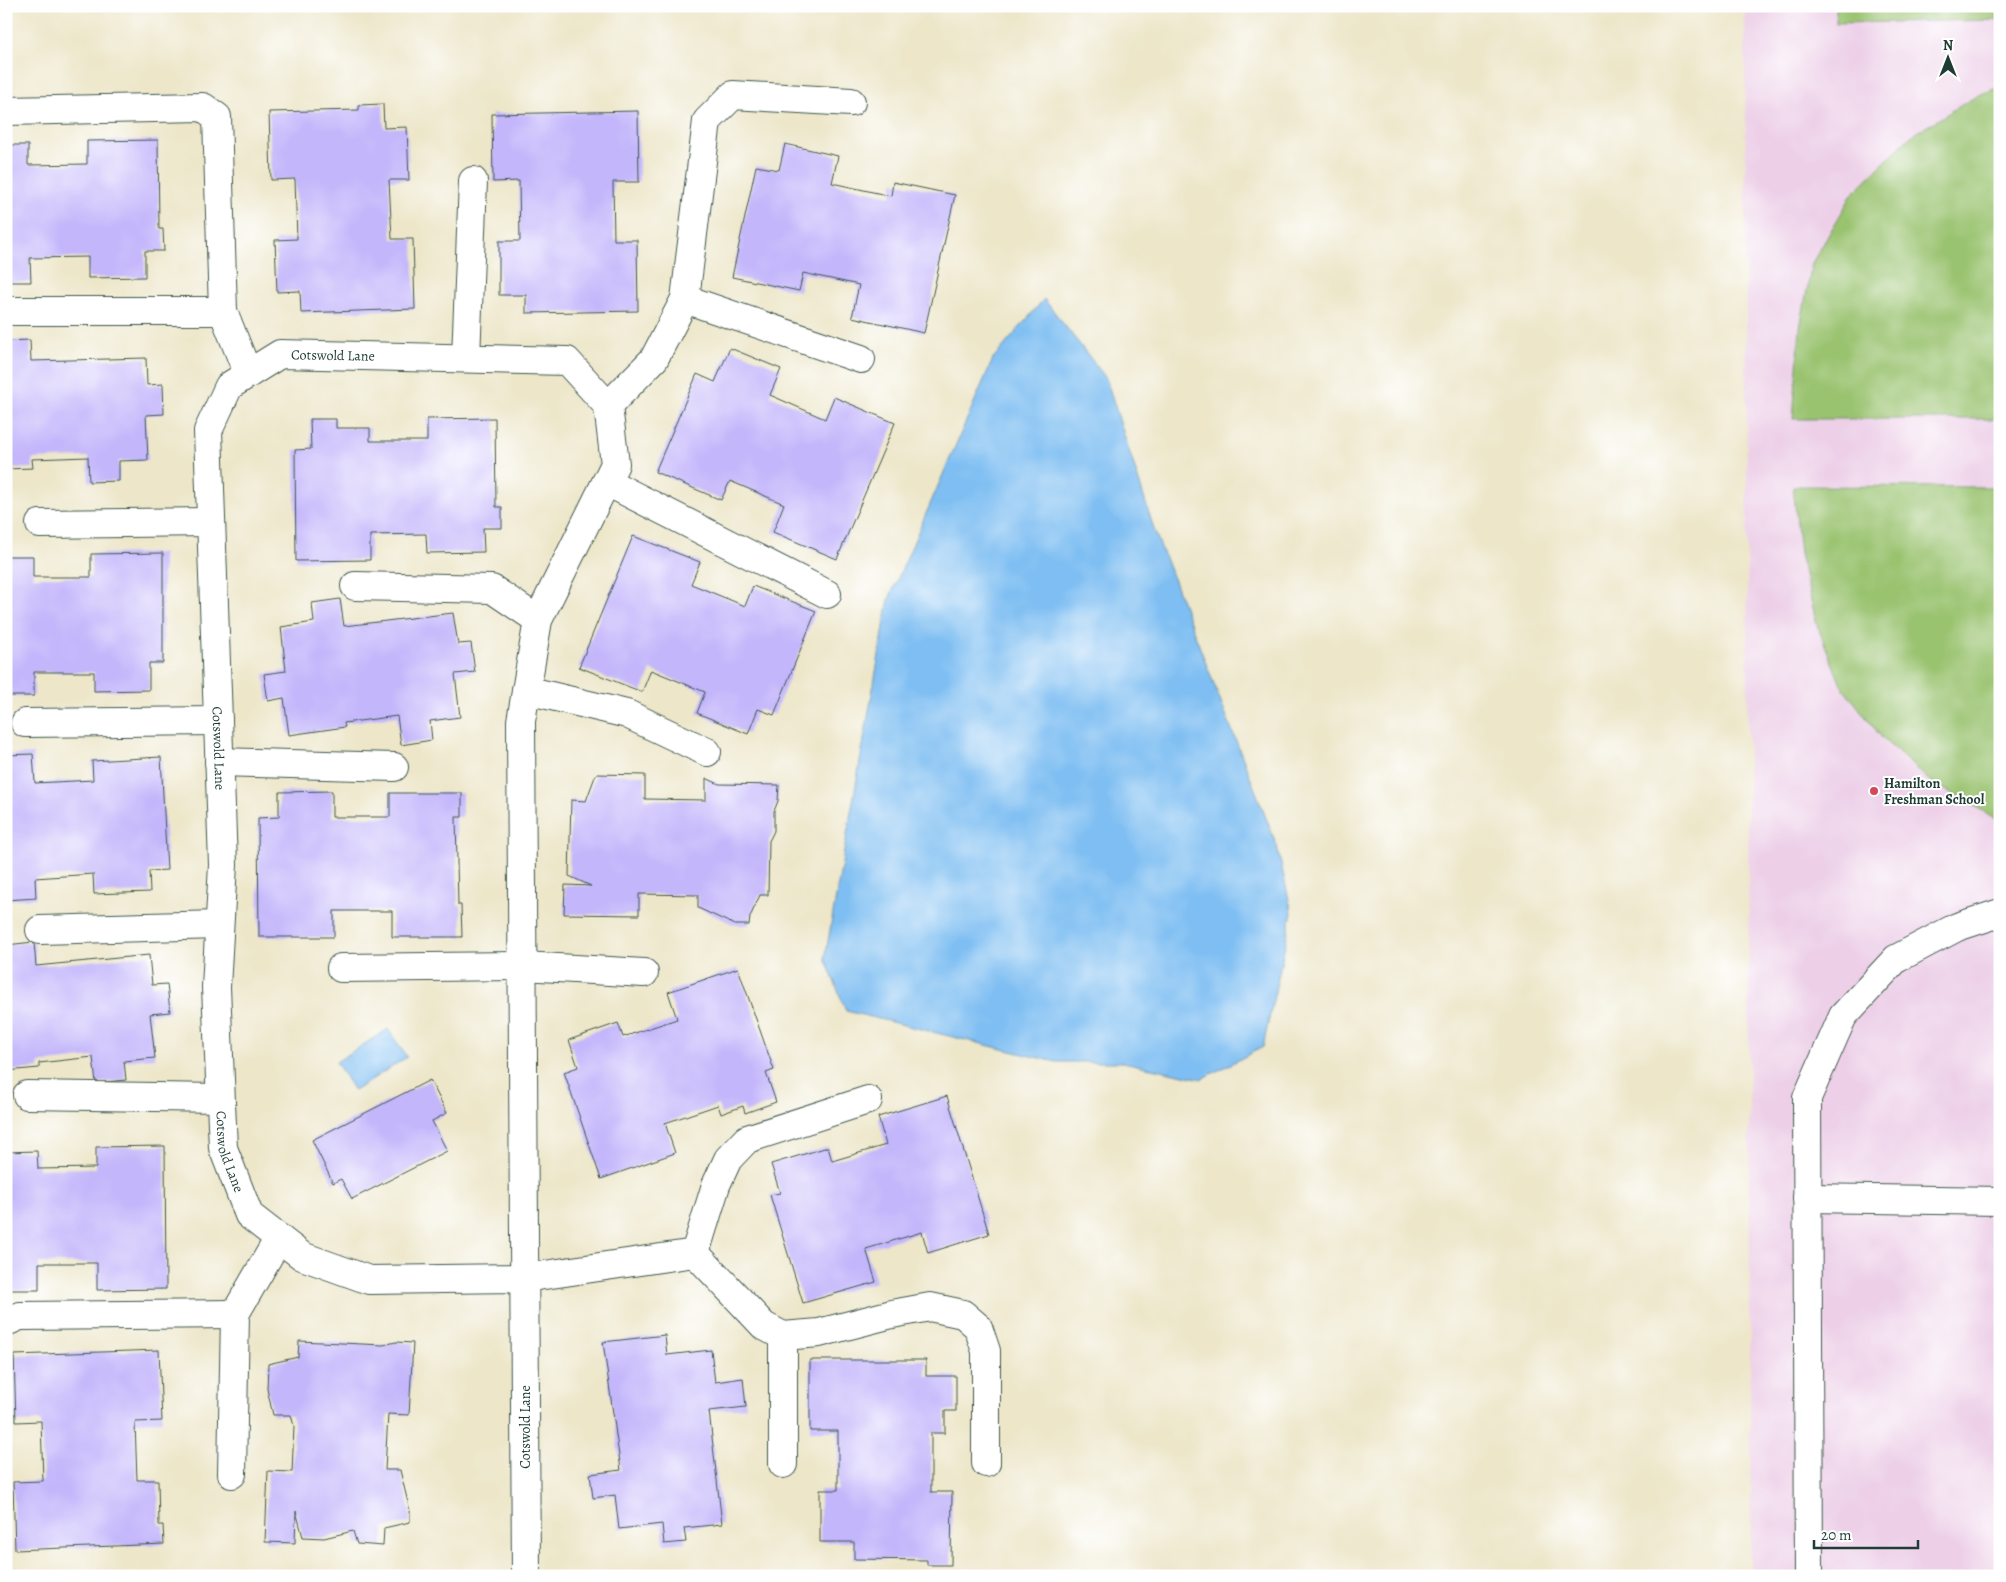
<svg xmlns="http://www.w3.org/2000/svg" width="2006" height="1582" viewBox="0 0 2006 1582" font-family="Alegreya,serif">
<rect width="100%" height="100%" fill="#fff"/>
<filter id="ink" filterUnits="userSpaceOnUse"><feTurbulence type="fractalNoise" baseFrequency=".02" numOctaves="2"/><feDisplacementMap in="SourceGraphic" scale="10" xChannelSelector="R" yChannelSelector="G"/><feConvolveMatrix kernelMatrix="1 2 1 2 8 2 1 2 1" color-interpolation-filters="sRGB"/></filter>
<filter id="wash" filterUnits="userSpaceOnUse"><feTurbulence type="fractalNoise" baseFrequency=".0096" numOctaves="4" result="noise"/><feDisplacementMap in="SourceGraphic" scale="20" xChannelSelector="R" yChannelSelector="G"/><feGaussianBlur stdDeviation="1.12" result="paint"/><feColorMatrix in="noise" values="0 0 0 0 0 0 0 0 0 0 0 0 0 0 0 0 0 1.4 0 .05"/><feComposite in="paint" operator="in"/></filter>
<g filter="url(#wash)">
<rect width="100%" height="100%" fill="#ede6c9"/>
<!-- built -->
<path fill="#edd0e8" d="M1745 6H2000V1576H1751Z"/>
<!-- green -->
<g fill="#9ac370" stroke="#5c8052">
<path d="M1836 6H2000V20L1836 23Z"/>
<path d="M2000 87V419H1793L1800 328 1812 263 1853 193 1911 136 1978 95Z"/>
<path d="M1793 486 2000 487V821L1930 781 1882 738 1841 685 1817 625 1800 553Z"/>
</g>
<!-- water -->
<g fill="#7ebef2" stroke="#4e7e93">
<path d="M1044 299 1106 378 1155 532 1277 846 1292 913 1263 1047 1202 1079 1123 1062H1056L846 1011 825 958 889 599 993 359Z"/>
<path d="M388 1029 407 1057 354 1091 336 1062Z"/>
</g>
<g id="blocks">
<!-- building -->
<g fill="#c3b6fb">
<path d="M383 104 384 128 407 127 409 180H389L392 239H413L415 309 301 313 300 291 277 292 275 240 297 239 295 179 271 180 269 112 359 110V105Z"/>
<path d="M638 111 639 182H613L614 240H637L638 311 526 313V295H499V241H520L519 181 493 182 492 114Z"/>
<path d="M158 140 159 229H163L164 251H145V277L88 278V257L30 258 31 282H6V145H28V165L87 164V141Z"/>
<path d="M785 144 838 156 832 183 891 196 893 182 955 195 924 333 852 317 859 285 803 273 799 291 732 277 756 166 779 170Z"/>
<path d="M30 340 31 361 146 358 147 385 163 384 164 414 146 415 148 460 119 461V481L89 482 88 457 32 459 33 468 6 469V341Z"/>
<path d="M730 348 781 369 770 395 825 419 834 397 895 423 837 559 773 532 784 504 730 481 721 500 655 472 697 374 715 382Z"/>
<path d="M495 418 496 507H502V528H483L484 552 427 553 426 534 370 535V560L296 561 295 450 311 449 310 419H336V428H370V441H427V419Z"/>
<path d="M633 536 700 562 691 584 745 606 753 586 816 611 774 715 758 709 748 734 697 713 705 692 651 670 642 692 579 667Z"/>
<path d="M163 553V663H149V690L94 691V672H34V696H6V556H33V577H91V554Z"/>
<path d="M340 599 344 626 453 613 458 644 471 643 475 672 455 674 460 717 430 721 432 740 401 745 397 716 344 723 345 727 289 735 284 698 268 701 264 674 286 671 281 627 314 622 312 603Z"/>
<path d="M33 754 35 783 93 780 92 761 161 757 167 870 149 871 150 892 94 894 93 874 35 878 36 898 6 900V755Z"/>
<path d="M596 774 645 775V799L706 800V778L719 784 779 785 778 801 774 811V831L769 841 768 895H760L750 917 749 925H735L698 908V895L639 894V915L564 914 565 885 591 886 569 876 571 800 586 801Z"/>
<path d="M332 791V817H390V793H462V817H456L458 905H461L462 937H392V911H334V937H259L258 818 279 817V792Z"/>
<path d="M34 942 36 966 149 955 152 985 167 984 170 1012 150 1014 155 1058 124 1061 126 1080 96 1083 93 1057 39 1063V1068L6 1071V945Z"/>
<path d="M738 968 774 1070 766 1073 776 1102 745 1113 743 1106 721 1114 718 1105 665 1123 675 1153 601 1179 564 1072 578 1067 569 1040 618 1023 623 1037 677 1019 668 992Z"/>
<path d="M430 1080 447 1113 432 1121 447 1151 352 1199 341 1179 333 1183 312 1140Z"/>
<path d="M947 1096 989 1234 928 1253 922 1232 866 1249 876 1282 803 1303 770 1195 780 1193 771 1164 828 1147 832 1161 886 1145 878 1117Z"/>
<path d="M165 1146 166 1289 97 1290V1263H39V1290H6V1152L37 1151 38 1169 96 1168V1147Z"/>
<path d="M665 1335 667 1355 711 1350 715 1382 743 1378 746 1407 709 1411 722 1524 684 1528 686 1542 664 1544 662 1524 619 1529 615 1495 593 1498 590 1474 621 1470 603 1342Z"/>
<path d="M299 1341 383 1345 396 1342 413 1343 409 1415 388 1414 385 1470H400L410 1511V1522L384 1528 383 1546 357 1544 353 1531 324 1538 303 1537 296 1511 295 1543 265 1542 268 1471 292 1472 294 1426 291 1415H273L267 1389 268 1364 298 1357Z"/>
<path d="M159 1350 162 1421 135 1422 137 1480H158L159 1525H163L164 1544 15 1550 13 1482 43 1481 41 1421 16 1422 14 1355Z"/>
<path d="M810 1360H926V1376H956V1411H945V1433H931V1492H952L951 1565H927V1560L854 1559V1542H820V1490H838V1431H810Z"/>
</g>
</g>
</g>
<g filter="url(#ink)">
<use href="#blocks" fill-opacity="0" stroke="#3e564a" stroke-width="1"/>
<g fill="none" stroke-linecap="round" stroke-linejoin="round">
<defs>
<g id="minor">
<path d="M6 111 203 107 217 117 223 311 248 374"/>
<path d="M685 299 861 359"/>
<path d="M13 311H223"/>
<path d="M466 358 473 181"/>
<path d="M608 406 654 359 685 299 707 121 733 95 851 102"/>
<path d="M607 482 827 594"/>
<path d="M40 524 211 522"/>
<path d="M355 586 492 589 538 620"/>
<path d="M526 690 627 714 707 752"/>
<path d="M25 723 218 721"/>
<path d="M219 762 394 767"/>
<path d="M40 930 219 925"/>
<path d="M341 968 523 966 644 973"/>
<path d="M27 1095 220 1098"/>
<path d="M1807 1198 2000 1201"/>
<path d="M695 1253 716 1185 728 1159 747 1139 868 1100"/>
<path d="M6 1322 20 1316 235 1314"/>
<path d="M783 1464V1336"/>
<path d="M232 1474 235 1314 279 1238"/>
<path id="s1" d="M526 1576 521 721 538 620 615 464 608 406 567 361 280 354 229 386 208 431 223 865 216 987 223 1148 249 1215 302 1256 369 1280 524 1278 695 1253 764 1326 783 1336 819 1333 892 1314 930 1307 963 1314 978 1327 986 1351V1463"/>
<path d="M1809 1576 1807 1098 1843 1016 1896 959 1957 927 2000 913"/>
</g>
</defs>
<!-- minor casing -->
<use href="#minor" stroke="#3e564a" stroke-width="30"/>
<!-- minor -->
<use href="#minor" stroke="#fff" stroke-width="28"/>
</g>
</g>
<!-- markers -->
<circle fill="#d1495b" stroke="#fff" stroke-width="2" cx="1874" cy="791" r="5"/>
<g text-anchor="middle" stroke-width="4" stroke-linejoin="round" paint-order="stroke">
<!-- street labels -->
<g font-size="14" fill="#1f3d34" stroke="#fff">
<text transform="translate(333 355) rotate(1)" y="5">Cotswold Lane</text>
<text dy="5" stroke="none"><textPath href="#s1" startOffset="1965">Cotswold Lane</textPath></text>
<text dy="5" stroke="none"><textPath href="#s1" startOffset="2370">Cotswold Lane</textPath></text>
<text transform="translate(525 1427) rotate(-90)" y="5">Cotswold Lane</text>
</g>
<!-- poi labels -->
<g font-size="14" font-weight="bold" fill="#1f3d34" stroke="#fff" text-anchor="start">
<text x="1884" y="788">Hamilton<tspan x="1884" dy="16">Freshman School</tspan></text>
</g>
</g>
<!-- margin -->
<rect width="2006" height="1582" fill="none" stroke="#fff" stroke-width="25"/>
<!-- north arrow -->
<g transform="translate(1948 58)" stroke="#ffffff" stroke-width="4" paint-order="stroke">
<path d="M0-4L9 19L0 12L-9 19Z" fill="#1f3d34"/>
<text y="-8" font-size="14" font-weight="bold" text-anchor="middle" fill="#1f3d34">N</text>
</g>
<!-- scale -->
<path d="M1814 1540v8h104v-8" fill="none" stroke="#1f3d34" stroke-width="2.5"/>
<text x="1821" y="1540" font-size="15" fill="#1f3d34" stroke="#ffffff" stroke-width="4" paint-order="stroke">20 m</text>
</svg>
